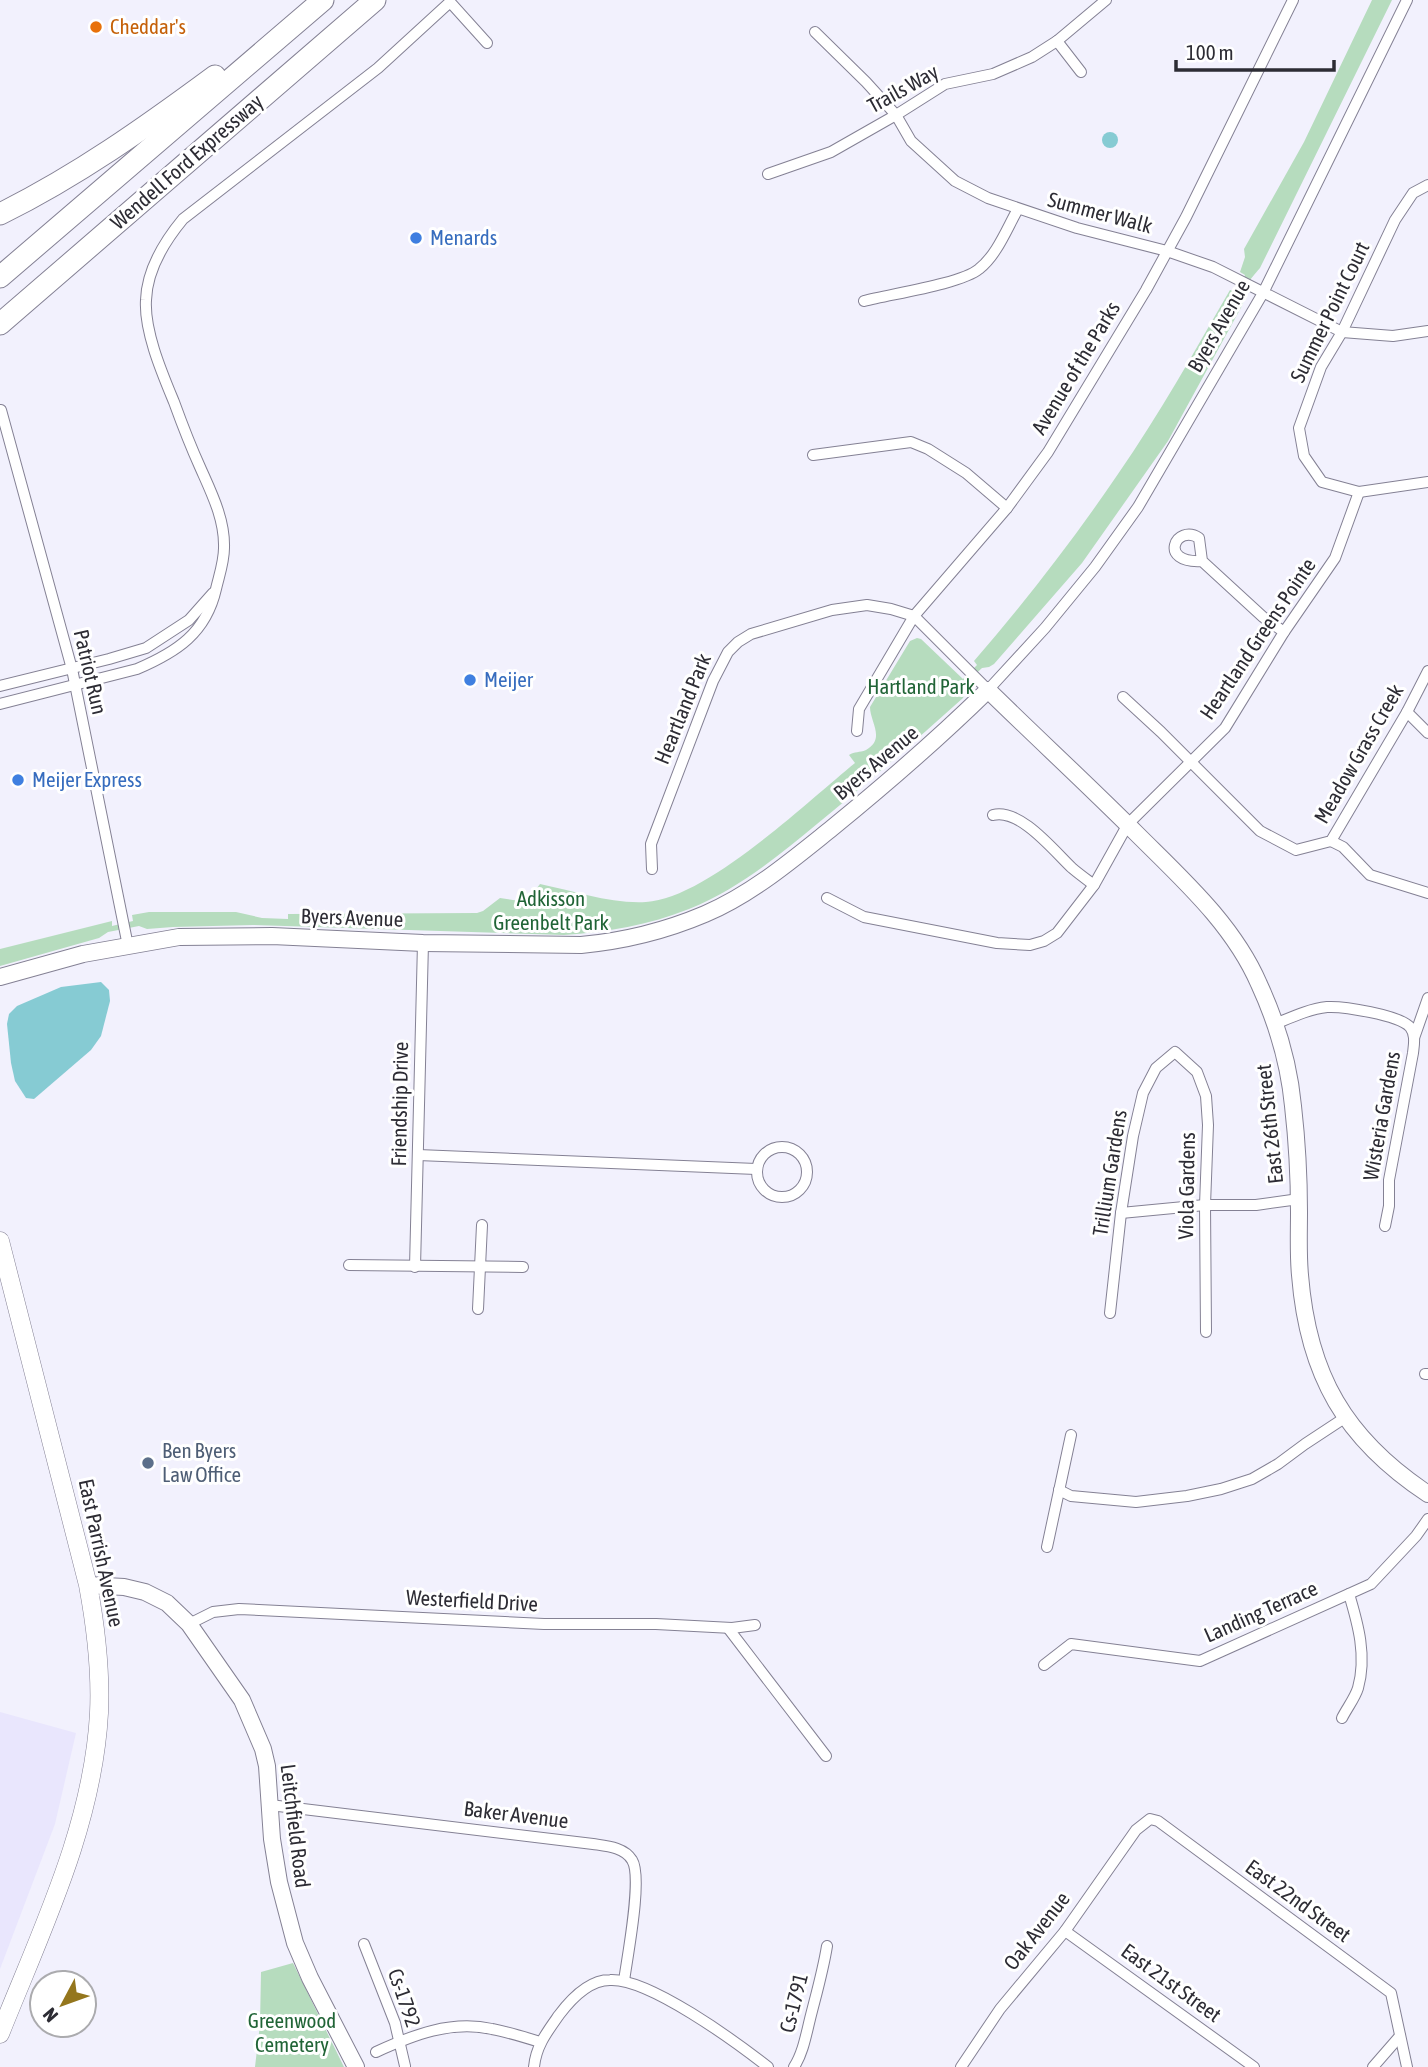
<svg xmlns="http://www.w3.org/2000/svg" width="1428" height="2067" viewBox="0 0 1428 2067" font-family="'Asap Condensed',sans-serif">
<rect width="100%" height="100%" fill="#f2f1fd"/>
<!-- built -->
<path fill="#e9e6fd" d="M0 1712 76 1733 55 1824 0 1969Z"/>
<!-- green -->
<g fill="#b6dcbe">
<path d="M1372 0H1392L1260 268C1249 281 1244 285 1243 304L1168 441 1082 563 994 664 989 667 982 668 966 683 967 690 963 698C915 741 867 783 817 824 777 857 738 889 689 909 649 925 607 932 564 935L253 925 173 927 147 929 139 926 108 932 99 938 0 966V949L112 921V926L133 921 132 915 149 912H236L262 918 288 919V914L477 913 483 911 500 898 526 902 540 884C574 891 611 904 646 902 706 899 807 802 855 763L849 755C855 751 859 753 866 750 886 739 870 722 870 707L910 641 917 638 921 639 963 679 977 665 974 661C1025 602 1074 539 1118 474 1159 415 1194 352 1230 290L1237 293 1245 275 1240 272 1245 257 1244 249 1304 142Z"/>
<path d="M293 1963 344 2067H255L260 2024 261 1972Z"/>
</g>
<!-- water -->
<g fill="#86cbd3">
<circle cx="1110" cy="140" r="8"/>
<path d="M101 982 109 990 110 1001 101 1036 91 1050 34 1099 26 1098 15 1081 11 1063 7 1024 9 1014 17 1006 61 987Z"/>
</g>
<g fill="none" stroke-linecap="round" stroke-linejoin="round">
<defs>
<g id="street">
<path d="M815 32 866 82 896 115 911 141 955 181 988 198 1077 228 1167 251 1213 267 1342 332 1393 336 1428 331"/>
<path d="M1057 41 1081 72"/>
<path d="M768 174 831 152 896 115 945 84 993 74 1032 57 1057 41 1106 0"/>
<path d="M1428 185 1413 193 1395 220 1342 332 1321 367 1299 428 1304 456 1322 482 1359 492 1428 482"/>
<path d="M864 301C890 294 961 284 979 269 997 255 1007 228 1018 209"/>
<path d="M1 410 72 669 128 946"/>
<path d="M813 455 911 442 928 449 966 473 1007 508"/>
<path d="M1202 561C1157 564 1176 523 1199 538L1202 561 1263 617 1284 632"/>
<path d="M0 686 109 659 146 648 189 620 213 593"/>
<path d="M1123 697 1161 732 1260 831 1296 850 1331 841 1407 712 1428 671"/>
<path d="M0 704 137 669C177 652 206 633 216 589 219 576 224 562 224 548 225 519 211 492 200 467 190 445 182 424 174 402 162 373 144 331 146 300 147 269 164 242 183 219L378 68 450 2 487 43"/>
<path d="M1407 712 1428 733"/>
<path d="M857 731 859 709 914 616 1007 508 1048 452 1146 290 1186 217 1293 0"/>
<path d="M993 815C1020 808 1054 851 1072 868 1079 874 1086 879 1094 885"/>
<path d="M1331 841 1343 847 1370 875 1428 893"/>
<path d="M652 869 651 844 713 681 728 652 738 642 751 634 832 610 867 605 891 609 914 616 988 690 1045 628 1095 567 1138 507 1263 293 1407 0"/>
<path d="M827 898 864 917 997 943 1030 945 1044 941 1057 933 1094 885 1128 824 1225 728 1284 632 1335 558 1359 492"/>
<path d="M1275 1024C1292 1017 1309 1009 1327 1007 1343 1006 1399 1015 1410 1027 1416 1035 1414 1044 1413 1053L1389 1180V1206L1385 1226"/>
<path d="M1414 1038 1428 998"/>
<circle cx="782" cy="1172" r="25"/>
<path d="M418 1155 756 1169"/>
<path d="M1121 1213 1205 1205H1256L1299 1199"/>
<path d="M349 1265 523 1267"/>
<path d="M415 1267 423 943"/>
<path d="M478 1309 482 1225"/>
<path d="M1110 1313 1121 1213 1133 1136 1143 1093 1156 1068 1175 1052 1197 1072 1206 1096 1208 1125 1205 1205 1206 1332"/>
<path d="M1425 1374H1428"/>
<path d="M1059 1490 1071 1496 1136 1502 1187 1496 1221 1489 1252 1479 1278 1464 1305 1444 1346 1417"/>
<path d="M1047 1547 1071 1435"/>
<path d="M189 1624 213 1612 239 1609 544 1624H656L732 1628 755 1625"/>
<path d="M728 1628 826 1756"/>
<path d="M1044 1665 1071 1644 1200 1661 1371 1584 1416 1536 1428 1519"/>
<path d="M1342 1718C1347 1708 1355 1698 1358 1688 1367 1656 1358 1624 1349 1594"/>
<path d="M270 1805 593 1844C606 1846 624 1847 632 1860 643 1877 627 1958 624 1981"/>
<path d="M1065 1931 1254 2067"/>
<path d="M364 1944 395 2023 405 2066"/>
<path d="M376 2052C413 2035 451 2020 492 2029 508 2032 524 2037 540 2042"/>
<path d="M534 2067C536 2046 547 2032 559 2015 571 1999 589 1980 610 1980 649 1978 736 2042 768 2067"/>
<path d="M794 2067C803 2053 806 2035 810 2019 816 1995 823 1971 827 1946"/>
<path d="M961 2067 1000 2009 1065 1931 1136 1830 1150 1819 1158 1821 1391 1993 1407 2067"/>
<path d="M1373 2067 1400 2036"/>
</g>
<g id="secondary">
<path d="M0 977 83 954 179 937 272 936 423 943 581 945C624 941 665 931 705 914 752 894 792 860 832 828 886 784 938 739 988 690 1037 738 1088 785 1136 833 1182 879 1233 924 1259 984 1277 1023 1289 1064 1293 1106 1297 1141 1299 1177 1299 1212 1299 1233 1298 1254 1300 1275 1308 1375 1345 1439 1428 1494"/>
<path d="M88 1585 124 1587 145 1592 167 1603 189 1624 242 1700 263 1749 267 1766 272 1839 279 1882 295 1943 310 1978 356 2067"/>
</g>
<path id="primary" d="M0 1241 88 1585C96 1628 101 1670 99 1713 93 1826 41 1931 0 2034"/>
<g id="highway">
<path d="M0 214C77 176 146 127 215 76"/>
<path d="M0 277 323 0"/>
<path d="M0 324 375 0"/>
</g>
</defs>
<!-- street casing -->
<use href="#street" stroke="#848194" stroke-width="12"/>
<!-- secondary casing -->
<use href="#secondary" stroke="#848194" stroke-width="18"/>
<!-- primary casing -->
<use href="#primary" stroke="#848194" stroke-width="19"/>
<!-- highway casing -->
<use href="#highway" stroke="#848194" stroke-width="23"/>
<!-- street -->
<use href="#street" stroke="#fff" stroke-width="10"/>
<!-- secondary -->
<use href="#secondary" stroke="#fff" stroke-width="16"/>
<!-- primary -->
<use href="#primary" stroke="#fff" stroke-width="18"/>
<!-- highway -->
<use href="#highway" stroke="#fff" stroke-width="21"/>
</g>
<!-- markers -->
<circle fill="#e8710a" stroke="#fff" stroke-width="2.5" cx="96" cy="27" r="7"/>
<g fill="#3f7fe0" stroke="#fff" stroke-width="2.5">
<circle cx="416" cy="238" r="7"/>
<circle cx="470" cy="680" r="7"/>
<circle cx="18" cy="780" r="7"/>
</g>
<circle fill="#5c6f8a" stroke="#fff" stroke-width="2.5" cx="148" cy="1463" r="7"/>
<g text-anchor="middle" stroke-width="6" stroke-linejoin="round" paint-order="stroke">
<!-- food labels -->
<g font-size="21" fill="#c56008" stroke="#fff" text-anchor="start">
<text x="110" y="34">Cheddar's</text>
</g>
<!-- street labels -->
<g font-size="21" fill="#2d2c34" stroke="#fff">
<text transform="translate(903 89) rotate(-29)" y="7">Trails Way</text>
<text transform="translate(187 162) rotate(-41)" y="7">Wendell Ford Expressway</text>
<text transform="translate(1100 213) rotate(15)" y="7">Summer Walk</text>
<text transform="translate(1330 312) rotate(-64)" y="7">Summer Point Court</text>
<text transform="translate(1219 326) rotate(-60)" y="7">Byers Avenue</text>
<text transform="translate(1076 368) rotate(-59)" y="7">Avenue of the Parks</text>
<text transform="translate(1258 639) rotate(-56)" y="7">Heartland Greens Pointe</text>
<text transform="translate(90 672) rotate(77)" y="7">Patriot Run</text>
<text transform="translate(683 709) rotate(-68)" y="7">Heartland Park</text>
<text transform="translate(1359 754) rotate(-60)" y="7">Meadow Grass Creek</text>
<text transform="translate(876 763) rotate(-40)" y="7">Byers Avenue</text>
<text transform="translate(352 918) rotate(2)" y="7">Byers Avenue</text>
<text transform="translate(400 1104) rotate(-89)" y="7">Friendship Drive</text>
<text transform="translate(1382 1116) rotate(-80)" y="7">Wisteria Gardens</text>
<text transform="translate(1270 1124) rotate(-96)" y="7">East 26th Street</text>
<text transform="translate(1110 1173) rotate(-81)" y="7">Trillium Gardens</text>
<text transform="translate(1187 1186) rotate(-89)" y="7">Viola Gardens</text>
<text transform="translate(101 1553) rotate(78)" y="7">East Parrish Avenue</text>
<text transform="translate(472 1601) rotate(3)" y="7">Westerfield Drive</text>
<text transform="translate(1261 1612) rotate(-24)" y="7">Landing Terrace</text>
<text transform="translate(516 1815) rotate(7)" y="7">Baker Avenue</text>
<text transform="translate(295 1826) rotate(83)" y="7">Leitchfield Road</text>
<text transform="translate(1298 1901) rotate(36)" y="7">East 22nd Street</text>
<text transform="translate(1037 1931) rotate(-52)" y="7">Oak Avenue</text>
<text transform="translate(1171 1983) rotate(36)" y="7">East 21st Street</text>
<text transform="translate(404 1998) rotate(71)" y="7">Cs-1792</text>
<text transform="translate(794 2003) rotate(-76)" y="7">Cs-1791</text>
</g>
<!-- shop labels -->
<g font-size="21" fill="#366cbe" stroke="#fff" text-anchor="start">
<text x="430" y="245">Menards</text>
<text x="484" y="687">Meijer</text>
<text x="32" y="787">Meijer Express</text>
</g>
<!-- park labels -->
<g font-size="21" fill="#206436" stroke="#fff">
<text x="921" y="694">Hartland Park</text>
<text x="551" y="906">Adkisson<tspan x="551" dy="24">Greenbelt Park</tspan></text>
<text x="292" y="2028">Greenwood<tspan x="292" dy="24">Cemetery</tspan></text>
</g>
<!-- service labels -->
<g font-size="21" fill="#4e5e75" stroke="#fff" text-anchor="start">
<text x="162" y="1458">Ben Byers<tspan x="162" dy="24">Law Office</tspan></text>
</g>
</g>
<!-- north arrow -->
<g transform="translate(63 2004) rotate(229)"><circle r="33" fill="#ffffff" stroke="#ababae" stroke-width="2"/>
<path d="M0-5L12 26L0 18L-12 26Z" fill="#94761d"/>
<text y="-10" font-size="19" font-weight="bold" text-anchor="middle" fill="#2d2c34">N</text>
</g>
<!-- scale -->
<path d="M1176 60v10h158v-10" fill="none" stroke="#2d2c34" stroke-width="3.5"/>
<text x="1186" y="60" font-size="21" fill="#2d2c34" stroke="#ffffff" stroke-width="5" paint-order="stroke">100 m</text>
</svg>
